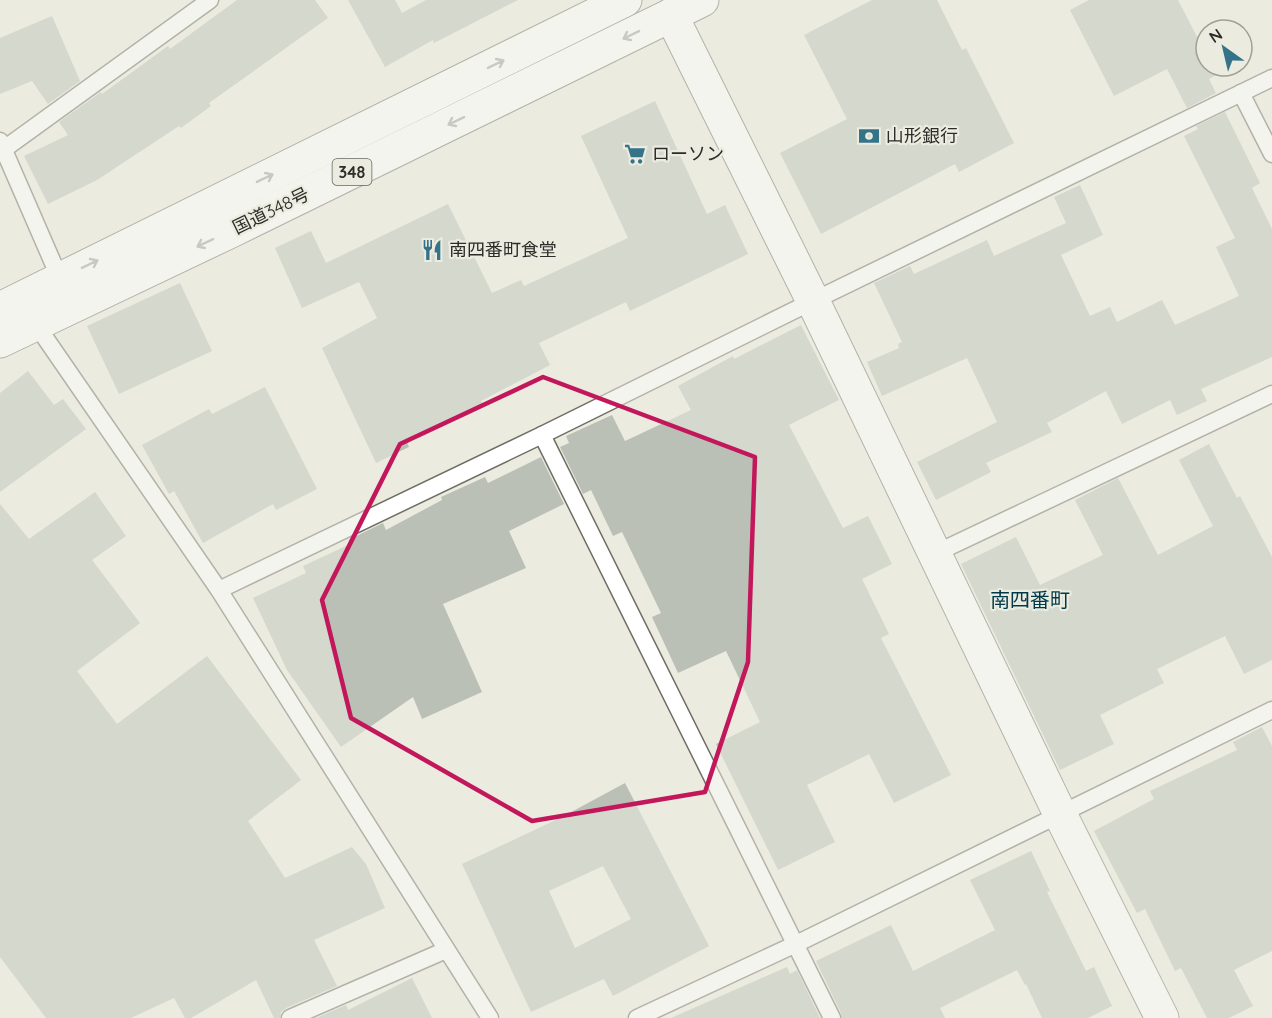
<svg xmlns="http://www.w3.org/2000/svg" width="1272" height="1018" viewBox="0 0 1272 1018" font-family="Quicksand,'Noto Sans JP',sans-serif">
<rect width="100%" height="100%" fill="#ebebe0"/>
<!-- building -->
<g fill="#bbc0b6" fill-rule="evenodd">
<path d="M237 0H315L328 18 209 103 211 106 181 128 179 126 97 180 48 204 24 156 68 135 59 122 101 92 102 94 168 46 170 49Z"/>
<path d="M348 0H395L402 13 426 0H518L434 43 433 40 385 67Z"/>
<path d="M872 0H937L962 50 966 48 1014 143 959 172 955 164 821 234 780 153 847 119 804 35Z"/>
<path d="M1089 0H1178L1206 54V66H1212L1216 75 1209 79 1216 93 1187 108 1167 69 1114 96 1070 10Z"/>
<path d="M52 16 80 81 48 104 32 81 0 94V38Z"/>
<path d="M655 101 707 214 725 205 748 254 630 311 626 302 539 343 550 365 481 401 483 404 406 440 409 447 376 463 322 348 377 318 359 282 302 308 275 248 311 231 326 263 448 204 492 293 521 280 524 286 628 238 581 136Z"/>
<path d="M1225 112 1260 183 1252 188 1272 229V357L1201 389 1207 401 1177 415 1170 400 1122 424 1106 391 1047 423 1052 432 986 463 991 472 936 500 917 462 997 422 967 358 882 396 867 362 899 348 898 344 902 342 874 283 910 266 914 274 987 240 994 256 1066 223 1054 197 1080 185 1103 235 1061 255 1090 316 1110 307 1117 322 1162 300 1175 325 1239 296 1216 247 1235 238 1184 136 1198 129 1196 126Z"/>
<path d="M180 283 212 351 119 394 87 326Z"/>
<path d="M801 325 839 400 789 425 843 528 868 516 892 564 862 579 889 634 881 638 951 775 894 803 869 754 807 785 835 842 778 870 716 744 760 722 726 651 678 673 652 617 661 613 622 532 613 536 591 490 583 494 560 447 569 443 566 436 612 415 625 441 691 410 678 386 733 356 734 359Z"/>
<path d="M28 371 54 405 63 399 86 429 0 492V393Z"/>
<path d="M265 387 317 489 276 510 273 504 203 543 174 491 169 494 142 445 209 409 212 414Z"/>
<path d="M1209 444 1237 498 1240 496 1272 557V660L1244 674 1225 636 1157 669 1164 683 1100 715 1114 744 1060 770 961 564 1016 537 1040 585 1103 555 1075 500 1118 478 1158 555 1213 526 1179 460Z"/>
<path d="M541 457 564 504 509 531 526 568 443 604 482 692 422 719 413 697 341 747 287 670 253 598 306 573 303 566 350 544 348 540 383 523 386 530 442 500 441 497 485 477 488 483Z"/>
<path d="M95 492 126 536 92 560 140 623 77 671 117 724 207 656 301 780 248 821 285 878 352 847 366 864 385 908 314 940 337 986 286 1008 281 1012 280 1018H274L256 980 191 1018H185L174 998 131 1018H46L0 957V504L29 539Z"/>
<path d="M1262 727 1272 746V951L1234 970 1253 1006 1229 1018H1207L1181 968 1175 971 1145 909 1137 913 1094 831 1154 799 1150 791 1237 750 1233 742Z"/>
<path d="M625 783 709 946 613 996 604 979 531 1012 462 864 562 817ZM603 866 631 919 575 948 549 891Z"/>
<path d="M1031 851 1050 891 1047 892 1086 971 1094 967 1112 1006 1088 1018H1042L1026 984 1025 985 1017 970 940 1008 945 1018H842L841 1013 816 961 891 925 913 971 995 930 970 880Z"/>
<path d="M787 967 790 974 797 970 820 1018H671Z"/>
<path d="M412 978 432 1018H316L346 1005 348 1010Z"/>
</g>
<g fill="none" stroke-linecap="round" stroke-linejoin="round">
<defs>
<g id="lane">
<path d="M1241 93 1272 154"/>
<path d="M0 141 60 279"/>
<path d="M0 152 210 0"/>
<path d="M35 323 219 590 490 1018"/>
<path d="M542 435 832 1018"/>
<path d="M934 554 1272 394"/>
<path d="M219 590 542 435 813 301 1272 78"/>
<path d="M290 1018 446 950"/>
<path d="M637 1018 796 944 1272 710"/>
</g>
<path id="street" d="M671 15 813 301 1060 814 1162 1018"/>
<g id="highway">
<path d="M0 309 625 0"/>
<path d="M0 341 233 230 702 0"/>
</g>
</defs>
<!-- lane casing -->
<use href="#lane" stroke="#6e6e64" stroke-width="19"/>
<!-- street casing -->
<use href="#street" stroke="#6e6e64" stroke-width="35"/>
<!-- highway casing -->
<use href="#highway" stroke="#6e6e64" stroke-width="35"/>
<!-- lane -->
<use href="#lane" stroke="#fff" stroke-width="16"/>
<!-- street -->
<use href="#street" stroke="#fff" stroke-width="33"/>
<!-- highway -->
<use href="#highway" stroke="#fff" stroke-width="33"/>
</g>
<!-- one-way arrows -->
<defs><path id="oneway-shaft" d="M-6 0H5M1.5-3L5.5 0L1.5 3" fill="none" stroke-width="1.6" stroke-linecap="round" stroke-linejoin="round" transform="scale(1.5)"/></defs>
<g stroke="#a0a09e">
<use href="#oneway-shaft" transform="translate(631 35) rotate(154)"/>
<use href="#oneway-shaft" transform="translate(496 64) rotate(-26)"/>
<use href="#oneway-shaft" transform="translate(456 121) rotate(154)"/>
<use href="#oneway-shaft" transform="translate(265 178) rotate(-26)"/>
<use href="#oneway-shaft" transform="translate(205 243) rotate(155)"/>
<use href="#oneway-shaft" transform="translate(90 264) rotate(-26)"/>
</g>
<!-- marked area -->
<path d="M0 0H1272V1018H0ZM543 377 755 457 748 662 705 792 532 821 351 718 322 600 400 444Z" fill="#ebebe0" fill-opacity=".55" fill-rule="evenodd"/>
<path fill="none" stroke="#c2185b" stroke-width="4.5" stroke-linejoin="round" d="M543 377 755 457 748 662 705 792 532 821 351 718 322 600 400 444Z"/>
<!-- icons -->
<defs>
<symbol id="bank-bare" viewBox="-9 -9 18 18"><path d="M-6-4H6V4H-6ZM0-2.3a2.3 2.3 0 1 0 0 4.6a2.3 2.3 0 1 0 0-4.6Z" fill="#357389" stroke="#ebebe0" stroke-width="2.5" paint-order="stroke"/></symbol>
<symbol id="supermarket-bare" viewBox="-9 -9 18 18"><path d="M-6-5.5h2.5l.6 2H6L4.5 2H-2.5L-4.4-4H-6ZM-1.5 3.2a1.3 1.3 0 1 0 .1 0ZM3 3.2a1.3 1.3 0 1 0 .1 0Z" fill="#357389" stroke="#ebebe0" stroke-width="2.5" paint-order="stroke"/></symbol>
<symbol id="restaurant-bare" viewBox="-9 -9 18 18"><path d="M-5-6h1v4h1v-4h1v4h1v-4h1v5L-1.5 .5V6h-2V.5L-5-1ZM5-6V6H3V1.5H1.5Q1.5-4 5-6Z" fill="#357389" stroke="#ebebe0" stroke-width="2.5" paint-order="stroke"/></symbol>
</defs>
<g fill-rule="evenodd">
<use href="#bank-bare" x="854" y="121" width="30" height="30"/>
<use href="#supermarket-bare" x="620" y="139" width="30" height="30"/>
<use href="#restaurant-bare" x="417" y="235" width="30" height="30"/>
</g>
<g text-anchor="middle" stroke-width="4.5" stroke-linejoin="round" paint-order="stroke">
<!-- shield labels -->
<rect fill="#ebebe0" stroke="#65655f" stroke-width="1.5" x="332.5" y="159" width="39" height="26" rx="4.5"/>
<g font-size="16" font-weight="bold" fill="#2c2c28">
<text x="352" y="178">348</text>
</g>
<!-- poi labels -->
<g font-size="18" fill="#2c2c28" stroke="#ebebe0" text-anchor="start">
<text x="886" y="142">山形銀行</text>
<text x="652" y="160">ローソン</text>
<text x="449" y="256">南四番町食堂</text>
</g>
<!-- street labels -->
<g font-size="18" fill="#2c2c28" stroke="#ebebe0">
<text transform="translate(271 211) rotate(-26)" y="6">国道348号</text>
</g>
<!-- neighbourhood labels -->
<g font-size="20" fill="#003949" stroke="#ebebe0">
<text x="1030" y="607">南四番町</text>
</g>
</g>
<!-- north arrow -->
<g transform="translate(1224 48) rotate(326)"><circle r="28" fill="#ebebe0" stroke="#9f9f96" stroke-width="1.5"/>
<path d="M0-4.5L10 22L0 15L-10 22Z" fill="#357389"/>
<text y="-9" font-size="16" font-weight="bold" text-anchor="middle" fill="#2c2c28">N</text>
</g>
</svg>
